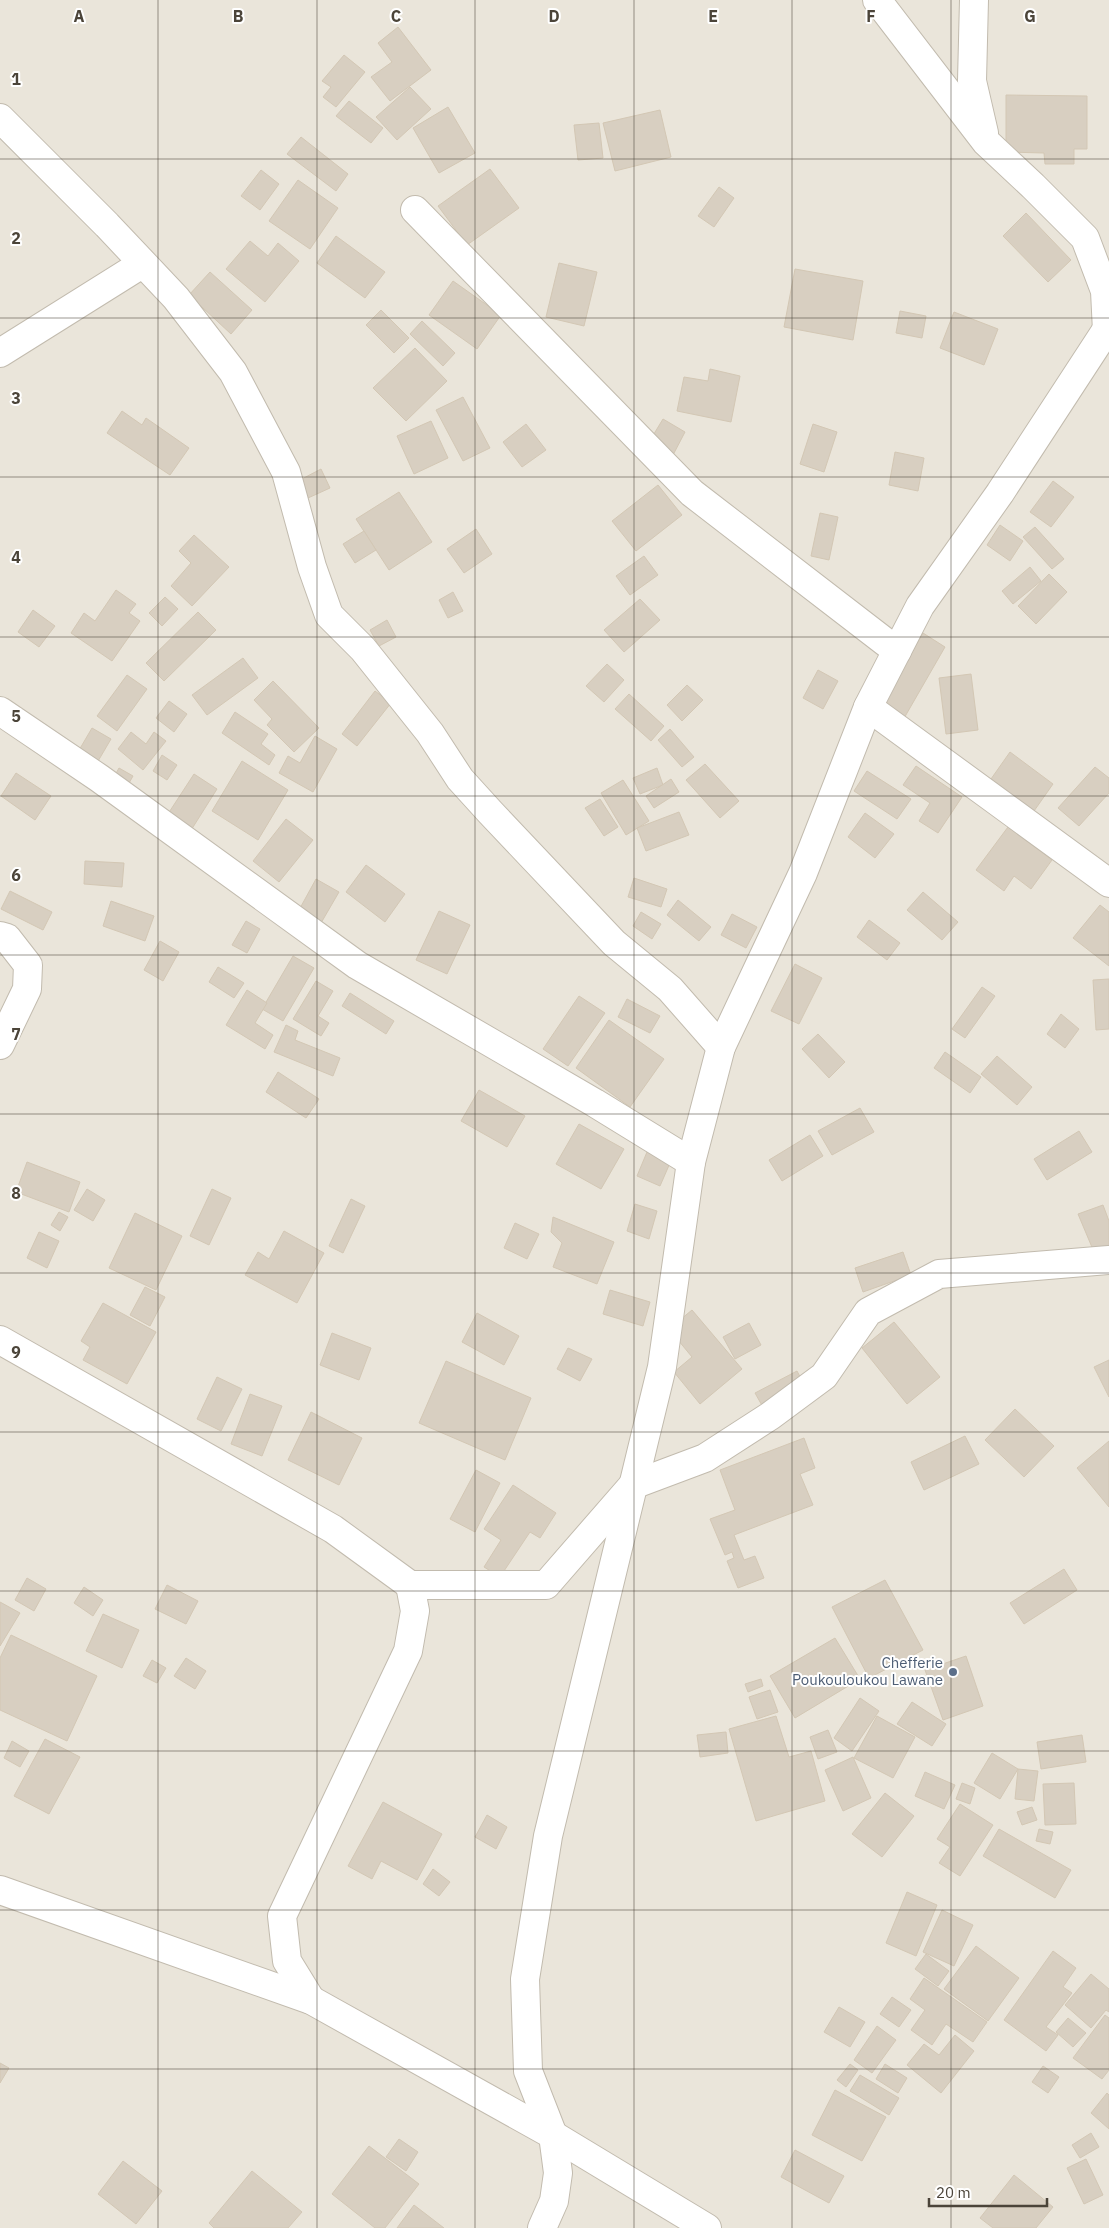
<svg xmlns="http://www.w3.org/2000/svg" width="1109" height="2228" viewBox="0 0 1109 2228" font-family="'IBM Plex Sans',sans-serif">
<rect width="100%" height="100%" fill="#f6f3ec"/>
<!-- residential -->
<rect fill="#eae5da" x="0" y="0" width="1109" height="2228"/>
<!-- building -->
<g fill="#d8cfc1" stroke="#d3c7b4">
<path d="M398 27 431 70 390 101 371 77 392 62 378 43Z"/>
<path d="M344 55 365 72 336 107 323 97 331 87 322 81Z"/>
<path d="M410 87 431 109 397 140 376 117Z"/>
<path d="M1006 95 1087 96V149H1074V164H1045L1044 153 1006 152Z"/>
<path d="M349 101 383 128 371 143 336 116Z"/>
<path d="M448 107 475 153 439 173 413 128Z"/>
<path d="M660 110 671 157 615 171 603 123Z"/>
<path d="M599 123 603 158 578 160 574 125Z"/>
<path d="M301 137 348 174 336 191 287 154Z"/>
<path d="M490 169 519 208 467 245 438 206Z"/>
<path d="M261 170 279 184 260 210 241 196Z"/>
<path d="M298 180 338 208 310 249 269 221Z"/>
<path d="M719 187 734 198 714 227 698 216Z"/>
<path d="M1026 213 1071 260 1048 282 1003 236Z"/>
<path d="M336 236 385 272 365 298 317 263Z"/>
<path d="M250 241 268 256 278 243 299 261 265 302 226 269Z"/>
<path d="M559 263 597 272 584 326 546 317Z"/>
<path d="M795 269 863 281 853 340 784 327Z"/>
<path d="M210 272 252 310 231 334 189 295Z"/>
<path d="M453 281 501 315 477 349 429 315Z"/>
<path d="M381 310 409 338 394 353 366 325Z"/>
<path d="M900 311 926 316 922 338 896 333Z"/>
<path d="M954 312 998 329 984 365 940 348Z"/>
<path d="M422 321 455 353 443 366 410 334Z"/>
<path d="M415 348 447 381 406 421 373 388Z"/>
<path d="M710 369 740 376 731 422 677 411 684 377 708 381Z"/>
<path d="M463 397 490 448 463 461 436 410Z"/>
<path d="M122 411 142 425 146 418 189 448 170 475 107 433Z"/>
<path d="M663 419 685 432 673 455 649 442Z"/>
<path d="M431 421 448 458 414 474 397 436Z"/>
<path d="M526 424 546 450 522 467 503 442Z"/>
<path d="M813 424 837 432 824 472 800 464Z"/>
<path d="M895 452 924 458 918 491 889 485Z"/>
<path d="M321 469 330 488 308 498 300 480Z"/>
<path d="M1053 481 1074 497 1051 527 1030 512Z"/>
<path d="M658 485 682 515 636 551 612 521Z"/>
<path d="M399 492 432 542 389 570 356 519Z"/>
<path d="M820 513 838 517 829 560 811 556Z"/>
<path d="M1000 525 1023 541 1010 561 987 545Z"/>
<path d="M1035 527 1064 559 1052 569 1023 537Z"/>
<path d="M476 529 492 554 464 573 447 549Z"/>
<path d="M364 531 376 550 355 563 343 544Z"/>
<path d="M194 535 229 567 192 606 171 586 191 563 179 551Z"/>
<path d="M644 556 658 575 630 595 616 576Z"/>
<path d="M1030 567 1041 581 1013 604 1002 591Z"/>
<path d="M1049 574 1067 592 1036 624 1018 606Z"/>
<path d="M116 590 136 604 129 613 140 621 112 661 71 633 84 613 95 621Z"/>
<path d="M453 592 463 611 448 618 439 600Z"/>
<path d="M165 597 178 609 162 626 149 613Z"/>
<path d="M640 599 660 620 624 652 604 630Z"/>
<path d="M33 610 55 626 39 647 18 632Z"/>
<path d="M198 612 216 630 164 681 146 663Z"/>
<path d="M387 620 396 637 379 646 370 630Z"/>
<path d="M923 633 945 647 903 720 881 706Z"/>
<path d="M243 658 258 678 207 715 192 695Z"/>
<path d="M607 664 624 680 604 702 586 686Z"/>
<path d="M818 670 838 681 823 709 803 698Z"/>
<path d="M971 674 978 730 946 734 939 678Z"/>
<path d="M127 675 147 689 117 731 97 716Z"/>
<path d="M273 681 319 728 294 752 267 725 272 719 254 700Z"/>
<path d="M687 685 703 700 682 721 667 705Z"/>
<path d="M375 691 391 703 357 746 342 734Z"/>
<path d="M629 694 664 726 651 741 615 709Z"/>
<path d="M169 701 187 714 174 732 156 718Z"/>
<path d="M235 712 268 734 261 744 275 755 269 765 222 733Z"/>
<path d="M92 728 111 739 87 780 68 769Z"/>
<path d="M670 729 694 757 682 767 658 740Z"/>
<path d="M131 732 146 744 154 732 166 741 143 770 118 749Z"/>
<path d="M315 736 337 749 313 792 279 773 288 756 300 763Z"/>
<path d="M1010 752 1053 784 1034 811 991 779Z"/>
<path d="M162 755 177 765 167 780 153 771Z"/>
<path d="M242 761 288 790 258 840 212 811Z"/>
<path d="M705 764 739 801 720 818 686 780Z"/>
<path d="M916 766 962 797 938 833 919 821 930 803 903 785Z"/>
<path d="M1095 767 1109 778V793L1079 826 1058 808Z"/>
<path d="M119 768 133 776 120 799 106 791Z"/>
<path d="M657 768 663 785 640 794 633 778Z"/>
<path d="M867 771 911 799 897 819 854 791Z"/>
<path d="M16 773 51 796 35 820 1 796Z"/>
<path d="M194 774 217 789 188 835 164 820Z"/>
<path d="M671 779 679 792 654 808 646 796Z"/>
<path d="M623 780 649 821 626 835 601 793Z"/>
<path d="M600 799 618 827 604 836 585 808Z"/>
<path d="M679 812 689 835 646 851 637 828Z"/>
<path d="M865 813 894 834 875 858 848 837Z"/>
<path d="M286 819 313 840 279 882 253 861Z"/>
<path d="M1008 827 1052 860 1031 889 1014 876 1004 891 976 870Z"/>
<path d="M85 861 124 863 122 887 84 884Z"/>
<path d="M366 865 405 894 385 922 346 892Z"/>
<path d="M634 878 667 889 661 907 628 897Z"/>
<path d="M316 879 339 892 321 923 299 910Z"/>
<path d="M10 891 52 912 43 930 1 909Z"/>
<path d="M923 892 958 922 942 940 907 910Z"/>
<path d="M678 900 711 927 699 941 667 915Z"/>
<path d="M111 901 154 916 145 941 103 926Z"/>
<path d="M1100 905 1109 912V966L1073 938Z"/>
<path d="M439 911 470 925 447 974 416 960Z"/>
<path d="M641 912 661 924 652 939 633 926Z"/>
<path d="M732 914 757 927 746 948 721 935Z"/>
<path d="M869 920 900 943 887 960 857 937Z"/>
<path d="M246 921 260 929 247 953 232 945Z"/>
<path d="M160 941 179 952 163 981 144 970Z"/>
<path d="M293 956 314 968 283 1021 262 1009Z"/>
<path d="M795 964 822 978 799 1024 771 1011Z"/>
<path d="M218 967 244 983 234 998 209 982Z"/>
<path d="M1109 979V1029L1096 1030 1093 980Z"/>
<path d="M316 981 333 991 318 1016 329 1023 321 1036 293 1019Z"/>
<path d="M982 987 995 996 965 1038 952 1029Z"/>
<path d="M247 990 267 1003 255 1023 273 1035 265 1049 226 1025Z"/>
<path d="M350 993 394 1021 386 1034 342 1006Z"/>
<path d="M579 996 605 1013 568 1066 543 1049Z"/>
<path d="M627 999 660 1016 650 1033 618 1017Z"/>
<path d="M1061 1014 1079 1029 1065 1048 1047 1034Z"/>
<path d="M609 1020 664 1059 630 1107 576 1068Z"/>
<path d="M286 1025 298 1031 295 1040 340 1058 333 1076 274 1052Z"/>
<path d="M818 1034 845 1062 829 1078 802 1049Z"/>
<path d="M945 1052 981 1077 970 1093 934 1068Z"/>
<path d="M997 1056 1032 1087 1017 1105 981 1074Z"/>
<path d="M278 1072 319 1099 306 1118 266 1092Z"/>
<path d="M479 1090 525 1116 507 1147 461 1121Z"/>
<path d="M860 1108 874 1132 832 1155 818 1131Z"/>
<path d="M579 1124 624 1149 601 1189 556 1164Z"/>
<path d="M1079 1131 1092 1152 1047 1180 1034 1159Z"/>
<path d="M810 1135 823 1156 782 1181 769 1160Z"/>
<path d="M647 1152 670 1163 660 1186 637 1176Z"/>
<path d="M27 1162 80 1182 69 1212 16 1192Z"/>
<path d="M87 1189 105 1200 93 1221 74 1210Z"/>
<path d="M212 1189 231 1198 209 1245 190 1236Z"/>
<path d="M351 1199 365 1206 343 1253 329 1246Z"/>
<path d="M635 1204 657 1211 649 1239 627 1231Z"/>
<path d="M1103 1205 1109 1221V1246L1094 1252 1078 1214Z"/>
<path d="M59 1212 68 1217 60 1231 51 1225Z"/>
<path d="M135 1213 182 1236 156 1290 109 1268Z"/>
<path d="M553 1217 614 1242 597 1284 553 1267 562 1243 551 1232Z"/>
<path d="M515 1223 539 1234 527 1259 504 1248Z"/>
<path d="M284 1231 324 1253 297 1303 245 1275 258 1252 269 1259Z"/>
<path d="M39 1232 59 1241 47 1268 27 1258Z"/>
<path d="M903 1252 911 1275 863 1292 855 1268Z"/>
<path d="M145 1287 165 1297 150 1326 130 1315Z"/>
<path d="M610 1290 650 1302 643 1326 603 1314Z"/>
<path d="M103 1303 156 1332 127 1384 83 1360 90 1347 81 1341Z"/>
<path d="M692 1310 742 1369 700 1404 674 1372 692 1357 669 1329Z"/>
<path d="M477 1313 519 1336 504 1365 462 1342Z"/>
<path d="M894 1322 940 1377 907 1404 862 1348Z"/>
<path d="M749 1323 761 1345 735 1359 723 1337Z"/>
<path d="M332 1333 371 1348 359 1380 320 1365Z"/>
<path d="M568 1348 592 1359 580 1381 557 1369Z"/>
<path d="M1109 1360V1397L1094 1367Z"/>
<path d="M446 1361 531 1398 505 1460 419 1423Z"/>
<path d="M797 1371 805 1386 764 1409 755 1393Z"/>
<path d="M217 1377 242 1389 221 1431 197 1419Z"/>
<path d="M250 1394 282 1406 262 1456 231 1444Z"/>
<path d="M1015 1409 1054 1446 1024 1477 985 1440Z"/>
<path d="M311 1412 362 1438 339 1485 288 1460Z"/>
<path d="M965 1436 979 1464 924 1490 911 1462Z"/>
<path d="M804 1438 815 1468 800 1474 813 1505 734 1535 744 1560 755 1556 764 1578 738 1588 727 1561 734 1558 732 1552 725 1555 710 1519 735 1510 720 1470Z"/>
<path d="M1109 1441V1507L1077 1468Z"/>
<path d="M476 1470 500 1483 475 1532 450 1519Z"/>
<path d="M513 1485 556 1513 540 1538 530 1532 500 1577 484 1567 501 1540 484 1529Z"/>
<path d="M1064 1569 1077 1590 1024 1624 1010 1603Z"/>
<path d="M27 1578 46 1589 34 1611 15 1600Z"/>
<path d="M885 1580 923 1650 869 1678 832 1607Z"/>
<path d="M167 1585 198 1601 186 1624 155 1609Z"/>
<path d="M84 1587 103 1600 93 1616 74 1603Z"/>
<path d="M0 1602 20 1613 0 1646Z"/>
<path d="M103 1614 139 1630 122 1668 86 1651Z"/>
<path d="M11 1635 97 1676 67 1741 0 1710V1658Z"/>
<path d="M835 1638 860 1679 795 1718 770 1676Z"/>
<path d="M966 1656 983 1706 943 1720 925 1670Z"/>
<path d="M186 1658 206 1671 195 1689 174 1676Z"/>
<path d="M152 1660 166 1668 157 1683 143 1676Z"/>
<path d="M761 1679 763 1686 748 1692 745 1684Z"/>
<path d="M770 1690 778 1712 757 1719 749 1697Z"/>
<path d="M860 1698 879 1711 852 1751 834 1738Z"/>
<path d="M912 1702 946 1724 932 1746 897 1724Z"/>
<path d="M776 1716 789 1757 811 1751 825 1801 756 1821 729 1729Z"/>
<path d="M877 1716 915 1737 893 1778 854 1758Z"/>
<path d="M828 1730 837 1752 818 1759 810 1737Z"/>
<path d="M726 1732 728 1753 700 1757 697 1735Z"/>
<path d="M1082 1735 1086 1762 1041 1769 1037 1742Z"/>
<path d="M45 1739 80 1757 49 1814 14 1796Z"/>
<path d="M12 1741 29 1751 20 1767 4 1758Z"/>
<path d="M992 1753 1018 1769 1000 1799 974 1783Z"/>
<path d="M853 1757 871 1798 843 1811 825 1770Z"/>
<path d="M1018 1769 1038 1771 1034 1801 1015 1799Z"/>
<path d="M925 1772 955 1785 944 1809 915 1796Z"/>
<path d="M962 1783 975 1788 970 1804 956 1799Z"/>
<path d="M1074 1783 1076 1824 1045 1825 1043 1784Z"/>
<path d="M885 1793 914 1816 882 1857 852 1834Z"/>
<path d="M383 1802 442 1834 417 1880 381 1861 372 1879 348 1866Z"/>
<path d="M960 1804 993 1825 960 1876 939 1863 950 1847 937 1839Z"/>
<path d="M1032 1807 1037 1820 1022 1825 1017 1812Z"/>
<path d="M487 1815 507 1827 496 1849 475 1837Z"/>
<path d="M999 1829 1071 1870 1055 1898 983 1856Z"/>
<path d="M1039 1829 1053 1832 1050 1844 1036 1841Z"/>
<path d="M433 1869 450 1882 439 1896 423 1884Z"/>
<path d="M907 1892 937 1905 916 1956 886 1943Z"/>
<path d="M942 1910 973 1925 954 1966 923 1952Z"/>
<path d="M976 1946 1019 1978 988 2021 944 1989Z"/>
<path d="M1053 1951 1076 1968 1063 1987 1072 1993 1046 2027 1058 2035 1046 2051 1004 2020Z"/>
<path d="M926 1954 949 1971 938 1986 915 1969Z"/>
<path d="M1091 1974 1109 1989V2012L1106 2010 1091 2028 1065 2005Z"/>
<path d="M924 1978 987 2022 973 2042 946 2024 932 2045 911 2030 925 2010 910 1999Z"/>
<path d="M892 1997 911 2010 899 2027 880 2014Z"/>
<path d="M839 2007 865 2022 850 2047 824 2032Z"/>
<path d="M1105 2015 1109 2018V2070L1102 2079 1073 2058Z"/>
<path d="M1068 2018 1086 2033 1073 2047 1056 2032Z"/>
<path d="M877 2026 896 2040 872 2073 854 2060Z"/>
<path d="M955 2035 974 2051 941 2093 907 2065 924 2044 939 2055Z"/>
<path d="M0 2063 9 2068 0 2083Z"/>
<path d="M850 2064 858 2070 846 2087 837 2080Z"/>
<path d="M885 2064 907 2078 898 2093 876 2079Z"/>
<path d="M1043 2066 1059 2077 1048 2093 1032 2082Z"/>
<path d="M860 2075 899 2098 889 2115 850 2091Z"/>
<path d="M835 2090 886 2117 862 2161 812 2135Z"/>
<path d="M1107 2093 1109 2095V2129L1091 2113Z"/>
<path d="M1091 2133 1099 2147 1080 2158 1072 2145Z"/>
<path d="M399 2139 418 2152 406 2171 386 2157Z"/>
<path d="M369 2146 419 2184 385 2228H375L332 2194Z"/>
<path d="M795 2150 844 2176 829 2203 781 2177Z"/>
<path d="M1086 2159 1103 2195 1084 2204 1067 2168Z"/>
<path d="M123 2161 162 2191 136 2224 98 2194Z"/>
<path d="M252 2171 302 2212 288 2228H214L209 2223Z"/>
<path d="M1014 2175 1053 2207 1036 2228H993L980 2218Z"/>
<path d="M414 2205 444 2228H397Z"/>
</g>
<g fill="none" stroke-linecap="round" stroke-linejoin="round">
<defs>
<g id="street">
<path d="M877 0 986 142 1033 186 1085 238 1105 291 1107 331 1109 336"/>
<path d="M974 0 972 81 984 133"/>
<path d="M0 118 107 225 176 298 233 372 286 472 312 567 329 615 363 649 430 733 460 779 490 812 614 943 670 989 721 1047"/>
<path d="M415 210 692 493 897 651"/>
<path d="M0 353 142 264"/>
<path d="M868 707 1109 883"/>
<path d="M0 711 99 778 357 965 595 1103 691 1162"/>
<path d="M0 936 7 938 28 965 27 989 0 1045"/>
<path d="M0 1340 333 1529 410 1585H546L633 1485 705 1458 770 1416 824 1376 868 1312 939 1274 1109 1260"/>
<path d="M0 1890 311 2000 553 2135 707 2228"/>
<path d="M311 2000 287 1961 282 1916 408 1651 415 1611 410 1585"/>
<path d="M542 2228 554 2201 558 2173 553 2135 528 2071 525 1979 548 1836 662 1367 691 1162 721 1047 803 873 868 707 920 606 1000 493 1109 326"/>
</g>
</defs>
<!-- street casing -->
<use href="#street" stroke="#c2bbae" stroke-width="30"/>
<!-- street -->
<use href="#street" stroke="#fff" stroke-width="28"/>
</g>
<!-- grid -->
<path fill="none" stroke="#4b4439" stroke-width="1" stroke-opacity="0.55" d="M158 0V2228M317 0V2228M475 0V2228M634 0V2228M792 0V2228M951 0V2228M0 159H1109M0 318H1109M0 477H1109M0 637H1109M0 796H1109M0 955H1109M0 1114H1109M0 1273H1109M0 1432H1109M0 1591H1109M0 1751H1109M0 1910H1109M0 2069H1109"/>
<!-- markers -->
<circle fill="#5c6f8a" stroke="#fff" stroke-width="2" cx="953" cy="1672" r="5"/>
<g text-anchor="middle" stroke-width="4" stroke-linejoin="round" paint-order="stroke">
<!-- service labels -->
<g font-size="15" fill="#4e5e75" stroke="#fff" text-anchor="end">
<text x="943" y="1668">Chefferie<tspan x="943" dy="17">Poukouloukou Lawane</tspan></text>
</g>
</g>
<g font-size="16" text-anchor="middle" font-weight="bold" fill="#4b4439" stroke="#fff" stroke-width="4" stroke-linejoin="round" paint-order="stroke">
<text x="79" y="22">A</text>
<text x="238" y="22">B</text>
<text x="396" y="22">C</text>
<text x="554" y="22">D</text>
<text x="713" y="22">E</text>
<text x="871" y="22">F</text>
<text x="1030" y="22">G</text>
<text x="16" y="85">1</text>
<text x="16" y="244">2</text>
<text x="16" y="404">3</text>
<text x="16" y="563">4</text>
<text x="16" y="722">5</text>
<text x="16" y="881">6</text>
<text x="16" y="1040">7</text>
<text x="16" y="1199">8</text>
<text x="16" y="1358">9</text>
</g>
<!-- scale -->
<path d="M929 2198v8h118v-8" fill="none" stroke="#4b4439" stroke-width="2.5"/>
<text x="936" y="2198" font-size="15" fill="#4b4439" stroke="#ffffff" stroke-width="4" paint-order="stroke">20 m</text>
</svg>
